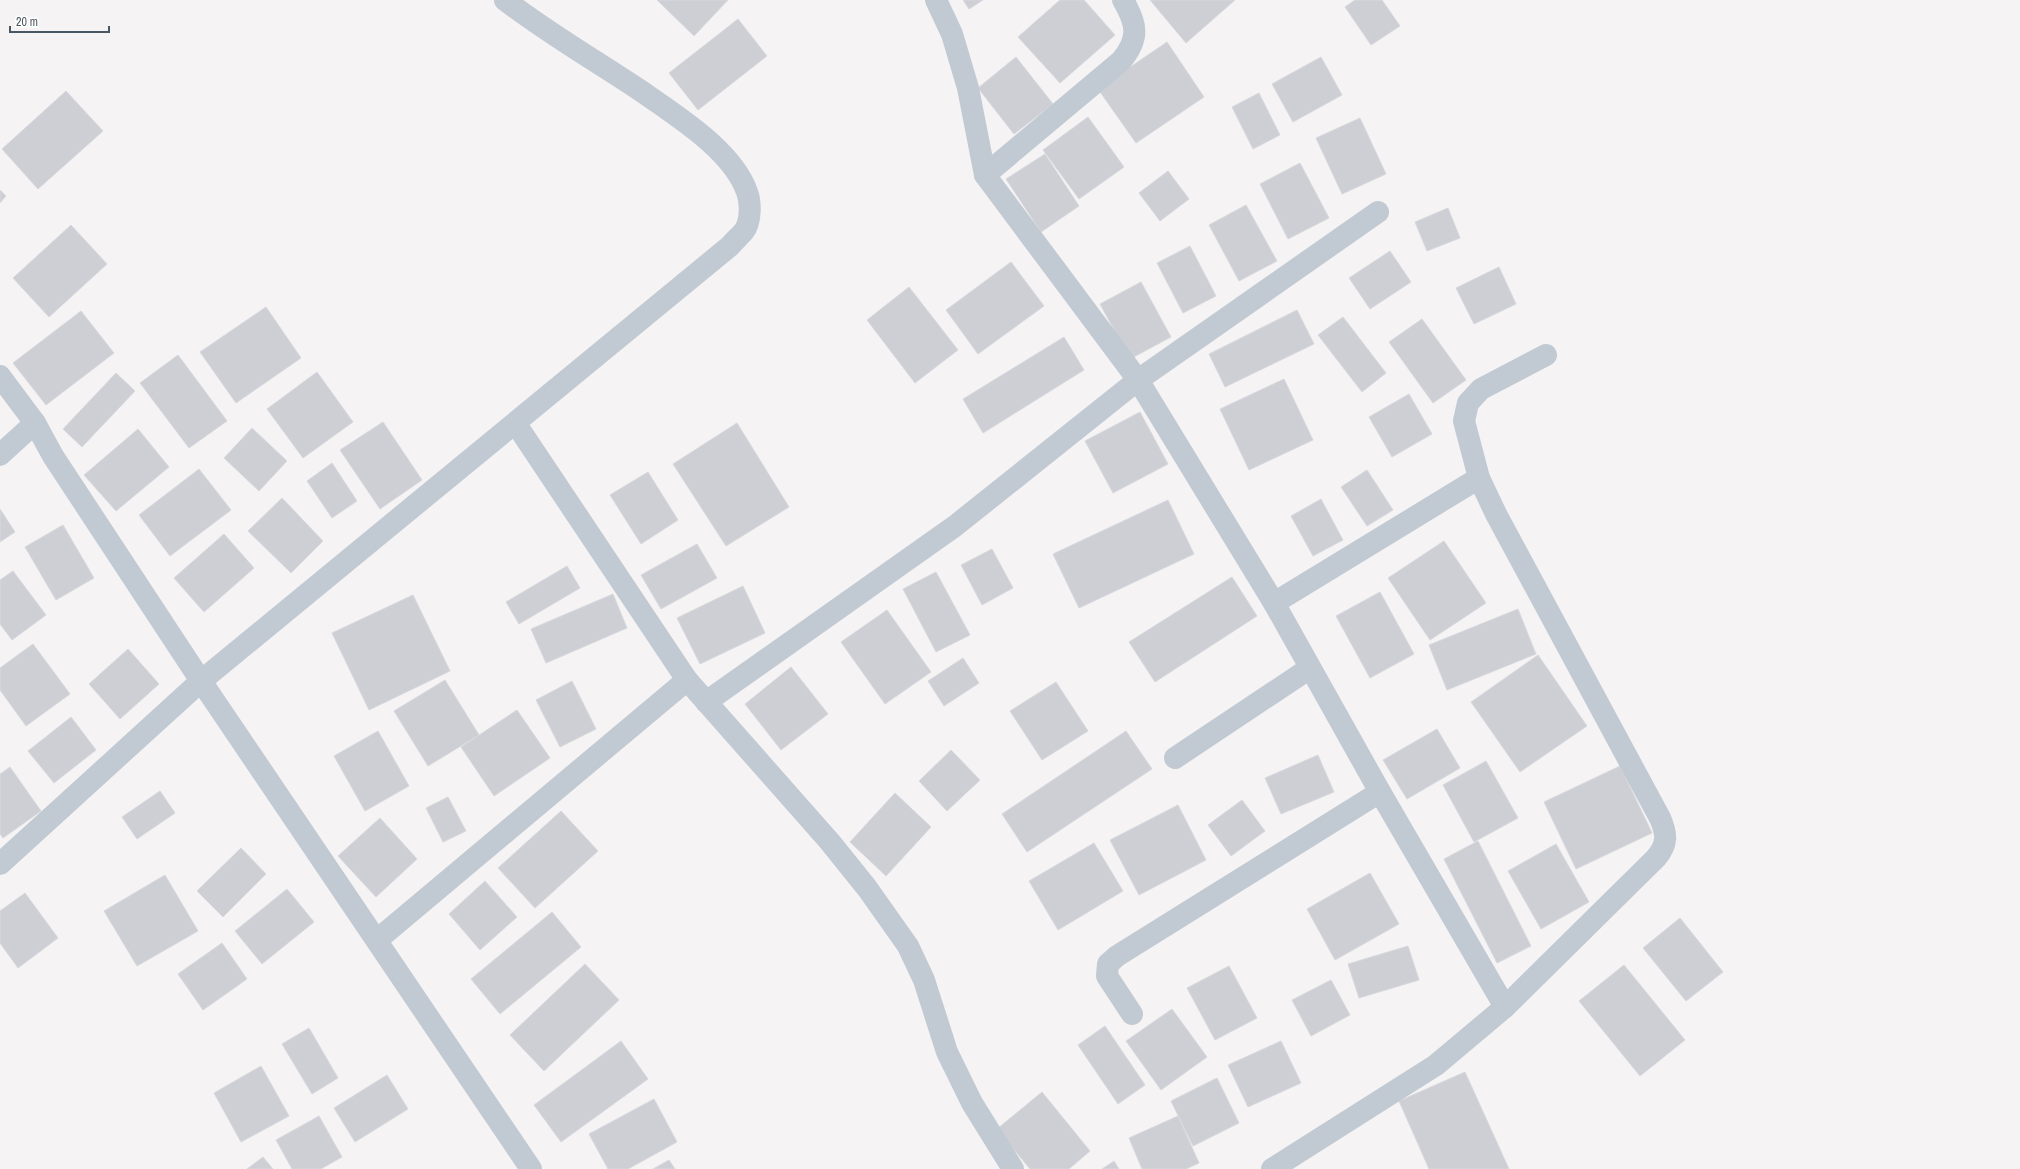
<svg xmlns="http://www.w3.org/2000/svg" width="2020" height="1169" viewBox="0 0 2020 1169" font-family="'Archivo Narrow',sans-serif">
<rect width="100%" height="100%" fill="#f5f3f3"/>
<!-- building -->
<g fill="#cdcfd5" stroke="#d7d9de">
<path d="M657 0H728L694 36Z"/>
<path d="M963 0H983L969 9Z"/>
<path d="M1060 0H1084L1115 35 1060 83 1018 37Z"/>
<path d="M1150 0H1235L1186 43Z"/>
<path d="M1355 0H1382L1400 26 1371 45 1345 7Z"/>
<path d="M738 19 767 56 698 110 669 73Z"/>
<path d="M1167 42 1204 97 1136 143 1098 89Z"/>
<path d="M1016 57 1053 104 1014 134 978 88Z"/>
<path d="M1321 57 1342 95 1293 122 1272 84Z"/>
<path d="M66 91 103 131 38 189 2 149Z"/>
<path d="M1259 93 1280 135 1253 149 1232 107Z"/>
<path d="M1088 117 1124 167 1079 199 1043 150Z"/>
<path d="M1360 118 1386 174 1342 194 1316 138Z"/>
<path d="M1045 154 1079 206 1041 232 1006 179Z"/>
<path d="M1300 163 1329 218 1288 239 1260 184Z"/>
<path d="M1168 171 1189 199 1160 221 1139 193Z"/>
<path d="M0 190 6 196 0 203Z"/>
<path d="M1246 205 1277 261 1239 281 1209 225Z"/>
<path d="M1448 208 1460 238 1427 251 1415 222Z"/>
<path d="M71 225 107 264 49 317 13 278Z"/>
<path d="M1190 246 1216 296 1183 313 1157 263Z"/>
<path d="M1390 251 1411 282 1370 309 1349 278Z"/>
<path d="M1011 262 1044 306 978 354 946 310Z"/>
<path d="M1499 267 1516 304 1474 324 1456 288Z"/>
<path d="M1141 282 1171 337 1130 359 1100 304Z"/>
<path d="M909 287 958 350 915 383 867 320Z"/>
<path d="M266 307 301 358 236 403 200 352Z"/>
<path d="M1297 310 1314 344 1225 387 1209 354Z"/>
<path d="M81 311 114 353 46 405 13 363Z"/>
<path d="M1343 317 1386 373 1362 392 1318 335Z"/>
<path d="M1422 319 1466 380 1433 403 1389 342Z"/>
<path d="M1064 337 1084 370 983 433 963 399Z"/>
<path d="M178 355 227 421 189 448 140 383Z"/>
<path d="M317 372 353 422 303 458 267 409Z"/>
<path d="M116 373 135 391 82 447 63 429Z"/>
<path d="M1284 379 1313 440 1249 470 1220 409Z"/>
<path d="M1409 394 1432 434 1392 457 1369 417Z"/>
<path d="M1140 412 1168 464 1113 493 1085 441Z"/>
<path d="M383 422 422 480 380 509 340 450Z"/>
<path d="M737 423 789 507 726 546 673 464Z"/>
<path d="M252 428 287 461 259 491 224 458Z"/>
<path d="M138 429 169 467 116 511 84 475Z"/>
<path d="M332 463 357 501 332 518 307 481Z"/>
<path d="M199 469 231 510 170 556 139 515Z"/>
<path d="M1367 470 1393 510 1367 526 1341 487Z"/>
<path d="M648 472 678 520 641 544 610 495Z"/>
<path d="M282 498 323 541 291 573 248 531Z"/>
<path d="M1321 499 1343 540 1313 556 1291 516Z"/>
<path d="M1168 500 1194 554 1079 608 1053 554Z"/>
<path d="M0 509 15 532 0 542Z"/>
<path d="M63 525 94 578 56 600 25 547Z"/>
<path d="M224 534 254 568 204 612 174 578Z"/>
<path d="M1444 541 1486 603 1430 640 1388 578Z"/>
<path d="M697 544 717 578 661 609 641 575Z"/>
<path d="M992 549 1013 588 982 605 961 565Z"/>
<path d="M567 566 580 588 519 624 506 602Z"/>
<path d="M13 571 46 615 12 640 0 624V580Z"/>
<path d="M936 572 970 635 936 652 903 589Z"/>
<path d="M1232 577 1257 616 1155 682 1129 642Z"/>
<path d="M743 586 765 633 700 664 677 618Z"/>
<path d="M1380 592 1414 654 1370 678 1336 616Z"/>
<path d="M613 594 627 628 546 663 531 629Z"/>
<path d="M413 595 450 671 369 710 332 633Z"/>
<path d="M1518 609 1536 654 1447 690 1429 645Z"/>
<path d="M887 610 931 672 885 704 841 642Z"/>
<path d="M33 644 70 694 26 726 0 690V668Z"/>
<path d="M128 649 159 684 120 719 89 684Z"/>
<path d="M1538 655 1587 726 1520 772 1471 702Z"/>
<path d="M963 658 979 683 944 706 928 681Z"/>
<path d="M791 667 828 714 781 750 745 704Z"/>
<path d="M445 680 479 735 428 766 394 711Z"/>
<path d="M572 681 596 729 560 747 536 700Z"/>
<path d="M1056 682 1088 731 1042 760 1010 711Z"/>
<path d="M517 710 550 758 494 796 461 747Z"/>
<path d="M71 717 96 750 54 783 28 751Z"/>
<path d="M1437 729 1460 768 1407 799 1383 760Z"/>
<path d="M378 731 409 786 365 811 334 756Z"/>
<path d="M1126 731 1152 769 1027 852 1002 814Z"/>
<path d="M951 750 980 780 947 811 919 781Z"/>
<path d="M1318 755 1334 792 1281 814 1265 778Z"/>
<path d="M1486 761 1518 818 1474 842 1443 785Z"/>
<path d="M1620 766 1652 833 1576 869 1544 802Z"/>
<path d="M10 767 41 811 3 838 0 834V774Z"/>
<path d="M160 791 175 813 137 839 122 817Z"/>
<path d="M895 793 931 827 886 876 850 842Z"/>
<path d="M448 797 466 831 443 842 426 808Z"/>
<path d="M1242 800 1265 831 1231 856 1208 825Z"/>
<path d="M1178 805 1206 860 1139 895 1110 840Z"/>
<path d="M561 811 598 851 535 908 498 868Z"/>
<path d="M380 818 417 859 376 897 338 856Z"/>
<path d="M1478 841 1531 946 1497 963 1444 859Z"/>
<path d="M1094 843 1123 891 1058 930 1029 881Z"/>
<path d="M1556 844 1589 902 1541 929 1508 871Z"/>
<path d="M241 848 266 874 223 917 197 891Z"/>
<path d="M1370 873 1399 924 1335 960 1307 909Z"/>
<path d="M165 875 198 931 137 966 104 911Z"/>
<path d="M485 881 517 917 480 950 449 914Z"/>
<path d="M287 889 314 922 262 964 235 931Z"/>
<path d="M25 893 58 938 18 968 0 943V911Z"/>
<path d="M552 912 581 947 500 1014 471 979Z"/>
<path d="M1680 918 1723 972 1686 1001 1643 948Z"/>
<path d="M222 943 247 979 203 1010 178 974Z"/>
<path d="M1408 946 1419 980 1359 998 1348 964Z"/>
<path d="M585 964 619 1000 544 1071 510 1035Z"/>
<path d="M1624 965 1685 1040 1640 1076 1579 1001Z"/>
<path d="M1229 966 1257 1018 1215 1040 1187 988Z"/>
<path d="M1331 980 1350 1015 1311 1036 1292 1000Z"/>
<path d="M1172 1009 1207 1057 1161 1090 1126 1041Z"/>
<path d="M1105 1026 1145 1085 1118 1104 1078 1045Z"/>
<path d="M309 1028 338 1078 312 1094 282 1044Z"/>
<path d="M621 1041 648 1079 561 1142 534 1105Z"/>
<path d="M1281 1041 1301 1083 1248 1107 1228 1065Z"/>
<path d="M261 1066 289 1116 241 1142 214 1093Z"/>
<path d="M1465 1072 1509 1169H1429L1399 1101Z"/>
<path d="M387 1075 408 1109 355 1142 334 1108Z"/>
<path d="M1217 1078 1239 1123 1193 1146 1171 1101Z"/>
<path d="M1042 1092 1090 1151 1069 1169H1030L997 1129Z"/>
<path d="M654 1099 677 1142 628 1169H608L589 1134Z"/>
<path d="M319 1116 342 1157 321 1169H292L276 1140Z"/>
<path d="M1178 1116 1199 1163 1186 1169H1142L1129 1138Z"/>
<path d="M263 1157 273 1169H247Z"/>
<path d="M669 1160 675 1169H653Z"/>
<path d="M1114 1161 1119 1169H1102Z"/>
</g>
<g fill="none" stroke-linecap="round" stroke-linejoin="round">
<!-- minor -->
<g stroke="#c1cad2" stroke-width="22">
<path d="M936 0 952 34 968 88 985 175 1138 380 1274 603 1380 792 1505 1007 1436 1065 1272 1169"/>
<path d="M985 175 1121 61C1140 38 1137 24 1123 0"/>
<path d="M0 376 35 423 53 456 201 681 531 1169"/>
<path d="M516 424 687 680 830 842 867 888 908 946 924 980 947 1052 972 1103 1013 1169"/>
<path d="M0 455 35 423"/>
<path d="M1274 603 1479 478"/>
<path d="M706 702 955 526 1138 380 1378 212"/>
<path d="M1175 758 1310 668"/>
<path d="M0 864 201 681 730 246C734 241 740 236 744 231 751 222 751 202 747 192 733 151 678 117 644 93 598 62 549 34 505 0"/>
<path d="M377 940 687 680"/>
<path d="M1505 1007 1656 858C1668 844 1667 834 1660 818L1496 514 1479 478 1464 421 1468 403 1481 389 1546 355"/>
<path d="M1132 1014 1107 976 1108 964 1117 956 1380 792"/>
</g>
</g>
<!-- scale -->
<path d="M10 26v6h99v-6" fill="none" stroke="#4a5661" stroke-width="2"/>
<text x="16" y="26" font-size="12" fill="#4a5661" stroke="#ffffff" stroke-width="3" paint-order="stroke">20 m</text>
</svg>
